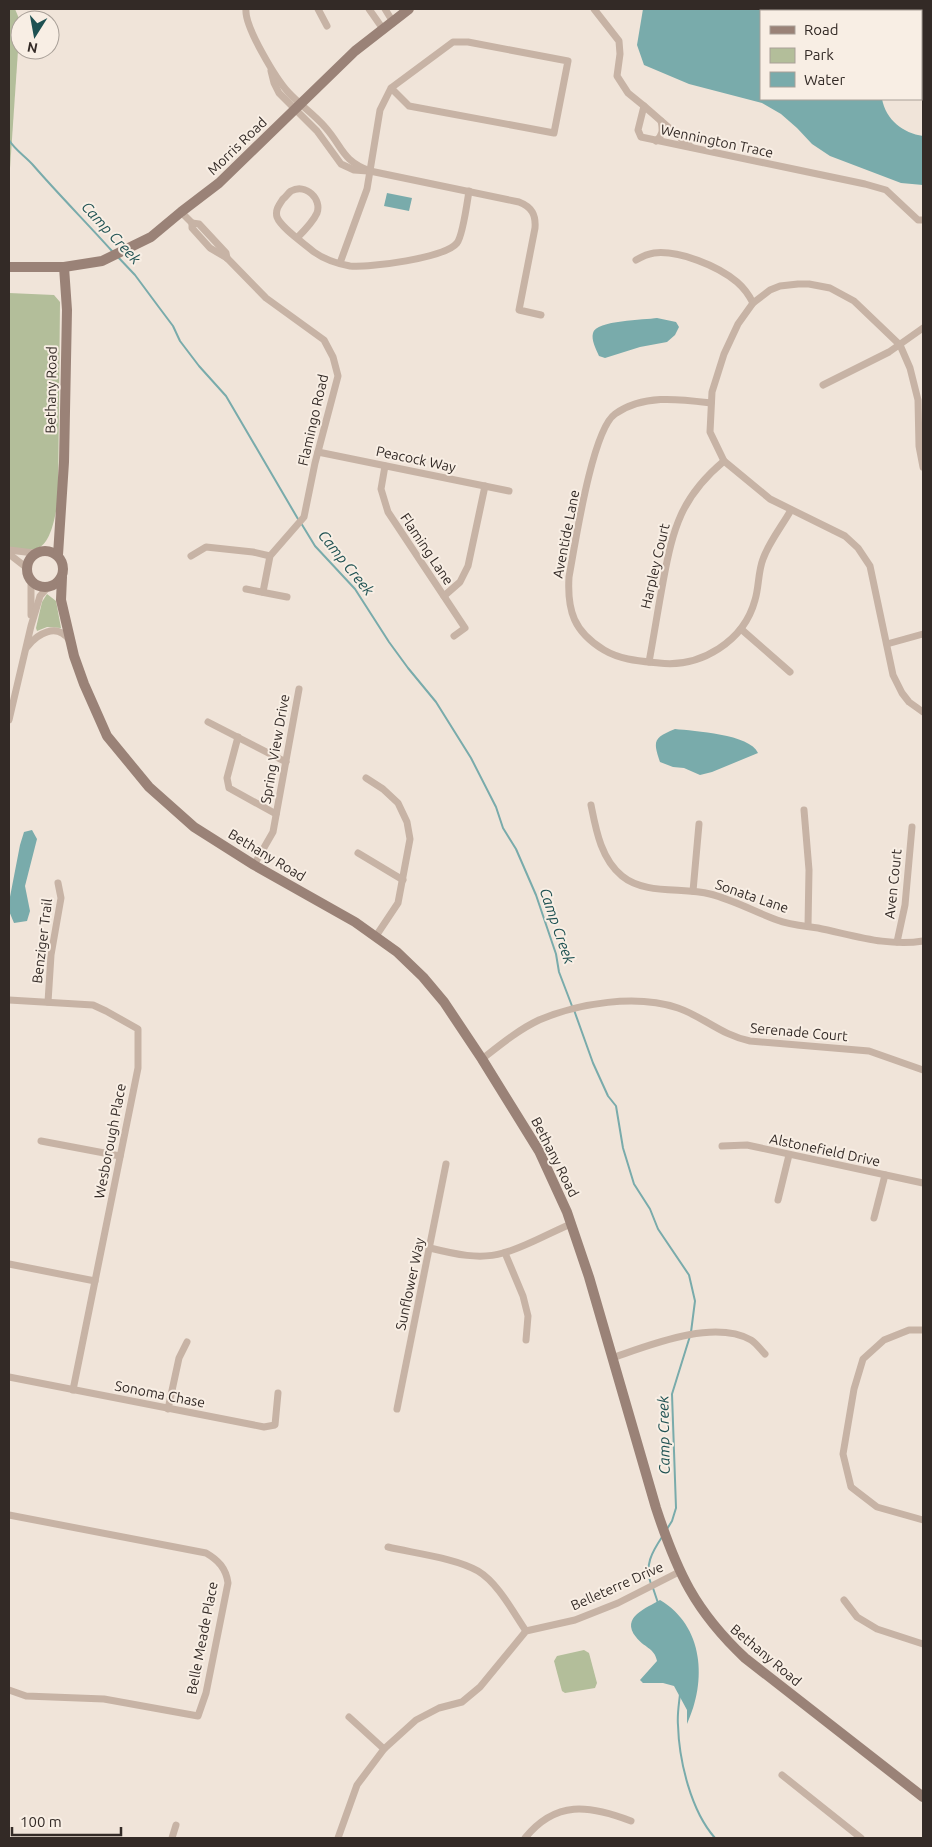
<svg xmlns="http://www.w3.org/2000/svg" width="932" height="1847" viewBox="0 0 932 1847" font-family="Ubuntu,sans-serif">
<rect width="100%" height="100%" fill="#f0e4d9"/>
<!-- green -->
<g fill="#b3be9a">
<path d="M9 9H15L20 21 9 183Z"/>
<path d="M9 293 54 295 60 302 58 499C56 512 52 540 40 547 32 552 18 549 9 547Z"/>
<path d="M47 594 56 601 61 628 47 627 37 631 36 628 42 602Z"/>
<path d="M584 1650 589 1653 597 1683 595 1688 565 1693 562 1691 554 1661 557 1656Z"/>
</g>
<!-- water -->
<g fill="#79abab">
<path d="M643 9H827L826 11H761V99H882C886 120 903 133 923 136V185L901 183 830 156 812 144 797 128 781 114 762 103 689 84 644 65 637 45Z"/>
<path d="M387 193 412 198 409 211 384 206Z"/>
<path d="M657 318 676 322 679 327 675 335 667 342 640 347 605 358 599 356C596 349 591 340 593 333 596 320 645 320 657 318Z"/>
<path d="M675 729C694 731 750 734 758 753L712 772 700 775 684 768 673 767 660 762C653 741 653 738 675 729Z"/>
<path d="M32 830 37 839 25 886 30 911 27 921 14 923 9 911V902L20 845 24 832Z"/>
<path d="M660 1600C704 1626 707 1681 687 1724V1710L674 1686 663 1683H643L640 1680 657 1661C655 1648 643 1647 636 1637 620 1617 647 1608 660 1600Z"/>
</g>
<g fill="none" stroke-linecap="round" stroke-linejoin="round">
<!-- stream -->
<g stroke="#79abab" stroke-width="2">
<path d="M9 140C15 150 25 156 33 165 59 195 86 222 112 251"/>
<path d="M117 256 135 275 158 306 173 326 180 341 199 366 226 396 298 519"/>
<path d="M301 523 315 546 355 589 389 642 408 668 436 702 471 758 496 807 503 828 516 849 536 895 556 954 559 972 572 1006"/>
<path d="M574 1010 593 1063 608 1096 616 1106 623 1148 634 1184 650 1209 658 1229 689 1275 695 1301 691 1332"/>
<path d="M667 1529 672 1521 676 1508 672 1394 690 1336"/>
<path d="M651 1584C644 1566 652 1552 662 1537"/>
<path d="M653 1588 658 1603"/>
<path d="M680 1694C679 1704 677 1715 678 1725 679 1761 691 1811 715 1838"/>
</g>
<!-- street -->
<g stroke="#c7b3a5" stroke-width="7">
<path d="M246 9C244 26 276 79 289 93 300 105 314 114 325 127 343 147 341 160 370 171L519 202C532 207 536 215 535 228L519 310 541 315"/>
<path d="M318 9 327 26"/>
<path d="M369 9 383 29"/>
<path d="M385 9 393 22"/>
<path d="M594 9 619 41 620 54 617 76 628 93 644 106 638 130 641 137 865 184 886 190 918 220H923"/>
<path d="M873 9 878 11"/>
<path d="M921 33 923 34"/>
<path d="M271 71 274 83 279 93 317 131 341 164 354 170 368 171"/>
<path d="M644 106 691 147"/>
<path d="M656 141C663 135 663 130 661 121"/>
<path d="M181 212 192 223V228L210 248 227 258 266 298 324 340 333 357 338 376 315 463 304 517 270 556 263 592"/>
<path d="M192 223 199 224 226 253 227 258"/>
<path d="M297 238C304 231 313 222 317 213 322 199 306 183 291 191 288 193 286 197 283 199 279 205 275 210 277 217 281 228 305 244 314 252 324 259 338 264 350 266 369 268 445 258 457 243 463 235 467 203 469 191"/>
<path d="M636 260C641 257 648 254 654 253 679 250 718 266 737 282 744 288 749 295 753 303"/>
<path d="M340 263 367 189 380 110 391 88 453 42H468L568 61 554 133 409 106 391 88"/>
<path d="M823 385 889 352 923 328"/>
<path d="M711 403C679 399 643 394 615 414 592 430 575 545 569 577 567 611 574 632 604 650 621 660 640 661 659 663 701 668 744 641 755 600 759 587 758 572 763 559 769 542 782 526 791 510"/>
<path d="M318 452 509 491"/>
<path d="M385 466 381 489 388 512 465 628 454 636"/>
<path d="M923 467 919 446 918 400 910 368 900 345 854 301 830 288 809 284H798L780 286 770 290 753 303 738 324 724 354 712 392 710 432 724 461 770 499 845 536 858 548 870 566 893 675 902 693 909 702 923 712"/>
<path d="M9 550 34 553"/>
<path d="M9 554 27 568"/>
<path d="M191 556 206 547 253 552 270 556"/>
<path d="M246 589 287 597"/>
<path d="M444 596 460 582 468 566 485 486"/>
<path d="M31 615V580"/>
<path d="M741 629 790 672"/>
<path d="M887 644 923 634"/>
<path d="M27 647C37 634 57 622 69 640"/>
<path d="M649 662C654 635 658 609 663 582 673 528 681 497 724 461"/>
<path d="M9 720 31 626 40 596 48 587"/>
<path d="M208 722 286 762"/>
<path d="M238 737 227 778 229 788 276 814"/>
<path d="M366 778 383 789 398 803 407 822 410 839 398 903 376 936"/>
<path d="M591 805C596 830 601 859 622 876 645 895 683 887 710 894 734 900 755 912 777 920 790 925 805 926 818 928 853 935 888 947 923 941"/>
<path d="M804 810 809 870 808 926"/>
<path d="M358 853 403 880"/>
<path d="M254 865 273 832 299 689"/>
<path d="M693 891 699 824"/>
<path d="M897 942 905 905 912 827"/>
<path d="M9 1000 93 1005 106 1011 138 1029V1068L73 1390"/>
<path d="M48 1002 51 955 61 898 58 883"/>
<path d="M482 1059C500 1045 518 1030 539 1020 579 1003 636 994 678 1008 704 1017 721 1035 750 1041L869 1051 923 1070"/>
<path d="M41 1141 120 1156"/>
<path d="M722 1146 747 1145 923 1183"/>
<path d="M778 1200 789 1155"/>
<path d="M874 1218 885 1175"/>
<path d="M430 1248C454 1254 480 1260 503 1253 524 1248 551 1232 571 1224"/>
<path d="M505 1253 523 1296 528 1316 526 1340"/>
<path d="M9 1264 95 1281"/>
<path d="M923 1330H909L884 1340 863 1359 854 1389 843 1454 851 1487 877 1507 923 1520"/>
<path d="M612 1358C650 1345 713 1319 751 1340 756 1343 761 1350 765 1354"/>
<path d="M9 1377 264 1427 275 1425 278 1393"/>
<path d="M168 1409 179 1358 187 1342"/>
<path d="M397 1409 446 1164"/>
<path d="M9 1515 206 1553C218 1560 226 1568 228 1583L206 1693 198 1716 104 1699 26 1696 9 1690"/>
<path d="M388 1547C413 1553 456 1558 478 1571 498 1583 513 1612 526 1631"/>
<path d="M844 1600 857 1617 877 1629 923 1644"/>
<path d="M349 1717 384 1749"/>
<path d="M782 1775 861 1838"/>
<path d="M172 1838 176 1825"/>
<path d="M338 1838 357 1785 384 1749 416 1720 439 1708 462 1702 480 1687 526 1631 575 1620 618 1603 679 1572"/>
<path d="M525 1838C556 1800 589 1805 631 1821"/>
</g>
<!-- secondary -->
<g stroke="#9a8277" stroke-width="10">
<path d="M9 267H64L102 261 151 237 181 212 219 183 355 51 409 9"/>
<circle cx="45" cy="569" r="18"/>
<path d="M58 555 64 462 67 310 64 267"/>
<path d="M62 577 61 600 74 656 84 684 107 736 149 787 194 827 254 865 355 922 397 952 423 977 444 1002 482 1059 539 1151 567 1212 589 1277 656 1508C677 1572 695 1611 745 1658L923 1797"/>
</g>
</g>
<g text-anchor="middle" stroke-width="4" stroke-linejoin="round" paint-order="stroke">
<!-- street labels -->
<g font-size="14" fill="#332a26" stroke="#f8eee4">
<text transform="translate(717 141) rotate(12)" y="5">Wennington Trace</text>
<text transform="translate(237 146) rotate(-44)" y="5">Morris Road</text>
<text transform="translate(51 390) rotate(-89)" y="5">Bethany Road</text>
<text transform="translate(313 420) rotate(-77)" y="5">Flamingo Road</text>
<text transform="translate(416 459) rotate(12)" y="5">Peacock Way</text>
<text transform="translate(566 534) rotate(-79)" y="5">Aventide Lane</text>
<text transform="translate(427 549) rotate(56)" y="5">Flaming Lane</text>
<text transform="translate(655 566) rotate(-77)" y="5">Harpley Court</text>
<text transform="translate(275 749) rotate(-80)" y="5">Spring View Drive</text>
<text transform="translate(267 855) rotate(31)" y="5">Bethany Road</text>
<text transform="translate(893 884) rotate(-84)" y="5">Aven Court</text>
<text transform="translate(752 896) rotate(19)" y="5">Sonata Lane</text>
<text transform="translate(42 941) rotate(-83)" y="5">Benziger Trail</text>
<text transform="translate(799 1032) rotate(5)" y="5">Serenade Court</text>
<text transform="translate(110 1141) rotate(-79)" y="5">Wesborough Place</text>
<text transform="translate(825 1150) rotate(12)" y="5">Alstonefield Drive</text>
<text transform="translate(555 1157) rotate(63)" y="5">Bethany Road</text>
<text transform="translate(410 1284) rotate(-78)" y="5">Sunflower Way</text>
<text transform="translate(160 1394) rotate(11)" y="5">Sonoma Chase</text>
<text transform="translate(617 1586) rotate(-24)" y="5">Belleterre Drive</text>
<text transform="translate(202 1638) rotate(-79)" y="5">Belle Meade Place</text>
<text transform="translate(766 1655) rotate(40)" y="5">Bethany Road</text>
</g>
<!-- water labels -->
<g font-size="15" font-style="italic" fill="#1e5152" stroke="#f8eee4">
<text transform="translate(111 233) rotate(47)" y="5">Camp Creek</text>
<text transform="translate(346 563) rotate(51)" y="5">Camp Creek</text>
<text transform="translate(557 926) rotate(71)" y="5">Camp Creek</text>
<text transform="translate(664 1435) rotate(-91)" y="5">Camp Creek</text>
</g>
</g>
<!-- border -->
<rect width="932" height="1847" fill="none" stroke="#332a26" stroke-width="20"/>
<!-- legend -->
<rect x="760" y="10" width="162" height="90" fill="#f8eee4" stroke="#a9a098"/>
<rect x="770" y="26" width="25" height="8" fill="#9a8277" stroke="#a9a098"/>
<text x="804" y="35" font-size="15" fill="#332a26">Road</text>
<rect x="770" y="48" width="25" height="15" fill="#b3be9a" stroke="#a9a098"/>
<text x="804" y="60" font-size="15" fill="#332a26">Park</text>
<rect x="770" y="72" width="25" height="15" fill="#79abab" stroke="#a9a098"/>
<text x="804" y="85" font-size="15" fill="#332a26">Water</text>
<!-- north arrow -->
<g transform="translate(35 35) rotate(191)"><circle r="24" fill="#f8eee4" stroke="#a9a098"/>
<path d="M0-4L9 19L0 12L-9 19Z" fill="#1e5152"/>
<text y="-8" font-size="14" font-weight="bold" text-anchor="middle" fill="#332a26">N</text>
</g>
<!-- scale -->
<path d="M12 1827v8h109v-8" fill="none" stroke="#332a26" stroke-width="2.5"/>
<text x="20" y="1827" font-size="15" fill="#332a26" stroke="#f8eee4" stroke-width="4" paint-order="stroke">100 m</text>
</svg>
